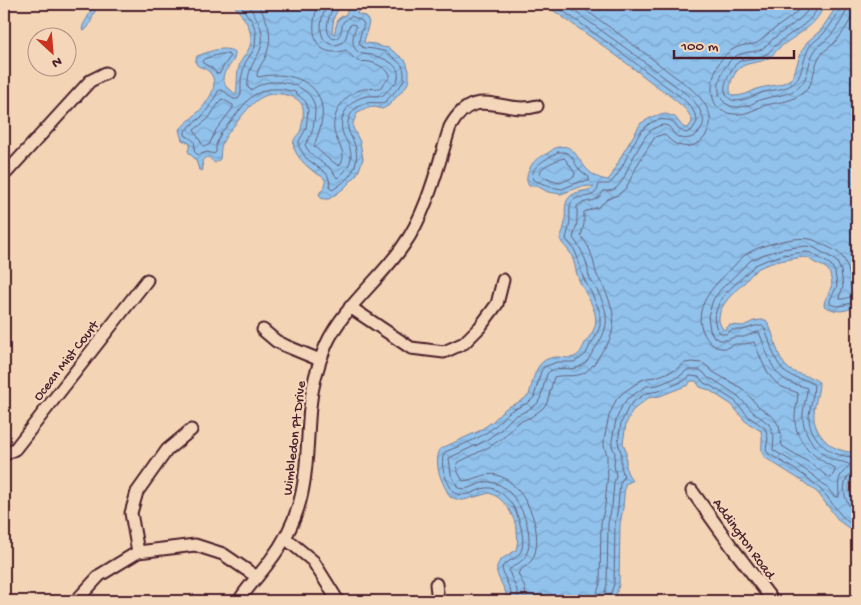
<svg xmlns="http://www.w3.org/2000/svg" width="861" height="605" viewBox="0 0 861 605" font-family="'Gochi Hand',sans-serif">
<defs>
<pattern id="water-waves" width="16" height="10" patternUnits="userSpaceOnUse" patternTransform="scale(1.25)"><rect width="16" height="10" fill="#90c2ec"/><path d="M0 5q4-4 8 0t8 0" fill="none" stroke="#7ea6cb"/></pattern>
</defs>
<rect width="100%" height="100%" fill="#f3d4b5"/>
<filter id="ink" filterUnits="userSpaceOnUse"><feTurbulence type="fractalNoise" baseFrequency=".02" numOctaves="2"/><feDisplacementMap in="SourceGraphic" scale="10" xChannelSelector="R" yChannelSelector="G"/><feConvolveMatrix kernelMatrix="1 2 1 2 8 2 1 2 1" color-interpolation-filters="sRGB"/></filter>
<g filter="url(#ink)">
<!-- water -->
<g fill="url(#water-waves)" stroke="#74819f">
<path d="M92 4H101C99 6 97 9 95 11 91 19 91 26 84 31L82 29C84 20 91 16 92 4Z"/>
<path d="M233 4H341L334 17 332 32 334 34 338 19 346 14 350 4H353L359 8 357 14 365 16 369 22 364 42 365 43 375 44 382 47 389 48 406 61 409 71V81L405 88 388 106 382 109 375 107 366 108 358 112 356 116 353 123V128L360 142 363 159 359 170 355 177 343 189 329 199H324L321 198 319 194 321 191C325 189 327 183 324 178 322 176 317 174 314 172 308 167 302 162 298 156 295 151 292 146 294 141 294 138 298 135 300 132 302 127 305 110 302 105 299 99 293 97 287 95 261 89 251 105 237 122 231 129 225 136 222 144 220 149 221 154 220 159L215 163C210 160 209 153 202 161L203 169 202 171 199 170 196 160 190 154 188 151 190 145 189 143 182 140 179 130C188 120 200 113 207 101 213 93 218 80 209 72 203 65 192 69 197 56 209 52 223 45 235 52 236 64 224 67 223 78 223 79 226 86 226 87L231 90 235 94H236C238 82 236 75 240 63 243 57 248 52 250 46 254 28 243 17 233 4Z"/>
<path d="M538 4H824C818 27 794 35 778 49 776 51 773 55 770 57 759 65 744 60 736 72 730 81 724 100 742 95 749 94 754 89 760 88 767 86 776 86 783 83 786 82 790 79 793 77L801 52 807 42 821 30 838 4H857V306C843 312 838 313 824 306 824 298 829 295 831 287 832 285 832 283 831 279 829 265 823 268 812 261 806 257 812 259 805 257 790 259 773 261 759 268 754 271 749 277 745 282 734 292 708 314 724 330L730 325 743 326 754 321 761 320H766C776 334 775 359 790 370 799 375 809 375 819 382 819 394 813 406 814 418 815 432 828 447 841 450 846 452 852 452 857 453V475C841 485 853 496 857 508 858 513 857 520 857 525L850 529 839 521 818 493 802 481 764 457C759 447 764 443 761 431L745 421 732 405 709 390 700 387 696 381H691L688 385 660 396 648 398 632 411 626 424 623 443 626 451V465L627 472 632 481 625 484 623 508 620 524 619 585 615 598 616 601H506C510 589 490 575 499 562 503 557 511 554 516 550 522 531 510 499 489 493L464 500H460L450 497C442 482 433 466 440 449L479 431 492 422 506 408 521 401 529 395C534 378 535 357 558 357 563 357 569 359 574 357 581 354 582 348 585 343 589 337 593 333 595 326 599 310 585 295 579 280 575 271 575 260 569 251 566 247 562 244 560 239 562 233 565 227 565 220 566 211 563 201 572 195 579 190 587 192 594 187L591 186 580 187 561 194 548 192 537 186H529C525 180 527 174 530 168 534 159 540 157 548 153 551 151 554 148 558 147 572 144 575 154 582 163 588 172 597 179 608 180L612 175 623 153 641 123 654 116 666 114 675 117 683 127 685 128 689 127 692 122C691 116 687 110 682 106 674 98 664 92 655 85 621 58 585 33 550 8Z"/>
</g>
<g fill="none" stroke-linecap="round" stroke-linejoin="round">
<!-- shore -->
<g stroke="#666078" stroke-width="1">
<path d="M239 4 252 21 256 31 255 47 251 54 245 63 241 79V95L238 99H234C228 97 225 89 219 90 214 98 210 107 204 114 198 121 191 124 185 131V135C194 141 196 140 194 151L198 155 207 152 214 154 216 152V145L221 133 248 100 254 95 265 90 271 89H282L295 92 306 102 308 110 306 129 299 141V147L306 158 327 174 329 179 330 188 332 190C349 180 361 166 355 146 354 140 349 135 348 129 346 118 353 108 363 104 370 101 378 104 385 102L401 85 404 80V72L402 65 387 52 374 49 364 48 361 46 359 42 360 36 364 24 362 21 351 16 343 22C341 29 342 37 334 39 321 33 330 13 335 4"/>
<path d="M247 4C260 21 269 38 256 58 250 68 247 77 248 88L251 90C255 87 260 85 265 83 283 79 313 86 315 109 315 115 314 125 312 132 310 137 307 141 305 145 311 157 320 160 330 168 333 171 335 175 337 178 349 170 355 157 348 144 346 139 343 136 342 130 339 116 349 101 363 97 369 95 376 96 382 96 386 92 397 83 398 78 401 65 384 58 375 56 371 54 367 55 363 54 350 51 352 36 356 27L355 25 352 24 349 26C348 29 347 34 346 37 341 49 325 46 322 35 319 25 323 12 328 4"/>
<path d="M257 4C269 21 274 37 265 58 262 64 257 69 257 76L259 77C283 71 319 78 322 108 324 121 318 134 314 146L326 157 339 166C350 154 335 142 334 130 332 113 344 95 360 90 366 88 373 89 380 88L390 77V74C385 68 378 64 370 62 366 61 362 62 358 61 353 58 350 54 346 50 343 51 339 52 335 52 309 53 311 19 319 4"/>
<path d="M803 4C795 17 781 23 769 33 765 36 762 40 757 43 753 45 750 44 746 45 736 46 727 52 721 60 709 78 705 113 734 114 746 115 753 110 763 106 779 101 787 104 803 93 816 84 812 64 822 53 826 49 831 47 834 43 842 35 856 14 856 4"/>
<path d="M812 4C802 21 788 27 773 39 769 42 766 46 762 49 754 53 744 51 736 56 725 62 715 83 720 96 724 106 735 109 746 106 752 105 757 100 763 99 776 95 792 96 802 84 809 75 808 59 816 49 819 45 824 42 827 39 834 33 848 13 848 4"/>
<path d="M819 4C813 24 790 32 776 45 773 47 771 51 768 53 751 65 739 50 728 77 726 81 724 86 725 91 730 110 751 96 761 93 772 89 787 91 796 81 802 75 804 55 810 46 814 41 820 38 824 33 831 26 836 16 841 8L842 4"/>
<path d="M221 54H228L230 57 223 67 220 73 217 74 212 68 203 63 202 61 204 59Z"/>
<path d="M222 99 233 105V108L216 130 209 145 203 146 194 130 208 119Z"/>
<path d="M558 152C574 151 571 159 579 169 582 172 586 175 589 177V181L579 182 562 189 550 187 539 182 533 180C529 165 548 159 558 152Z"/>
<path d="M564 158 566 160 575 173 574 177 560 183 552 181 540 175C541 171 540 170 544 167 548 164 559 159 564 158Z"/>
<path d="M857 301C847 303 841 309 830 304V300L837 286 835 272 831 265 811 253 806 252 783 255 769 259 755 265 726 293 719 303 714 317 716 327 719 332 723 334H726L732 330H743L755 326H763C766 330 767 335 769 340 772 351 777 364 785 372 793 379 806 378 814 385 814 395 810 405 809 416 808 431 821 447 834 453 841 456 850 457 857 457"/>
<path d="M857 471C838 474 842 508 857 510"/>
<path d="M511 601C514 589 503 580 502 567 507 561 516 559 520 553 527 542 519 518 514 508 510 500 500 490 491 488 478 486 472 499 454 493 447 482 438 465 445 452 461 445 480 439 494 427 499 423 503 417 508 413 516 406 528 406 534 397L541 371 544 367 557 362H574L581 358 586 354 590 345 595 338 600 326V312L591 292 583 277 577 256 574 249 566 239C567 233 570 226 570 220 570 214 569 208 571 203 577 193 590 200 596 192 598 190 598 187 599 184H609C629 169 634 114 668 120 676 121 676 130 686 133L692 130 697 122C697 116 693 110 689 105 680 95 669 89 659 81 624 54 589 29 553 4"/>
<path d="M518 601C520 589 511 581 509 570 514 565 523 562 526 555 537 533 517 486 491 482 480 480 470 492 458 488L451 474 449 458 485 441 500 430 513 417 526 411 537 404 540 399 547 374C554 364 569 372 579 367 589 362 590 355 596 347 611 326 608 311 597 290 594 285 591 281 589 276 588 273 588 269 587 265 584 254 579 246 573 238L577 223V206C587 198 594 206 604 191 608 191 611 191 615 189 624 182 627 169 632 160 636 152 641 144 645 137 649 131 660 122 668 126 671 128 673 133 675 135 683 141 693 139 699 132 703 127 705 121 702 115 696 97 678 89 665 78 632 52 598 28 564 4"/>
<path d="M526 601 525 588 518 573C523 567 531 564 534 556 544 530 525 484 497 475 484 472 475 480 463 481L458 472 457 463 489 447 504 437 517 423 531 417 542 409 547 403 554 377C564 374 574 378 584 373 593 367 596 361 601 353 603 349 606 347 608 343 618 322 613 308 604 288 602 283 599 280 597 275 595 271 595 267 594 264 592 254 588 244 581 236L584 224V212L598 207 608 199 619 194 626 188 639 162 655 137 664 134C668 138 672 143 678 145 700 153 718 127 707 108 698 91 683 83 669 72 639 48 608 26 577 4"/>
<path d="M597 601V593L600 584 601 523 605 506 607 482 608 475 607 465V455L604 446V440L609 416 616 400 624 392 640 381 647 378 656 377 675 370 685 363 692 362 702 363 707 366 713 372 743 389 758 406 774 418 779 426 781 437 782 446 813 465 829 478H831L835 471V468C815 459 794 441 795 417 795 409 798 401 798 393 793 391 787 389 782 387 766 378 761 357 754 342 751 343 747 344 743 344 741 344 737 344 735 344 730 346 727 349 721 348 713 347 708 341 704 334 691 308 714 285 731 269 736 264 741 257 748 253 761 245 795 236 810 239 816 240 819 243 824 245 827 247 831 248 834 250 848 258 849 272 851 287L857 288"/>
<path d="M604 601V596L607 584 608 523 612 506 614 483 616 476 614 465 615 453 612 446V441L616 420 622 406 627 399 642 389 647 386 658 385 680 376 687 370H700L704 373 708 378 714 380 738 396 753 412 769 424 774 436 773 450C796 464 818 475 835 497H839C839 489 837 482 841 475 844 471 847 468 850 465 845 461 837 462 831 459 817 452 804 435 803 419 802 409 807 398 807 388 800 385 790 384 784 379 769 368 766 348 759 332H757L744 337H734L727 340H720L714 337 710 330 708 316 713 300 721 289 751 260 765 254 782 249 806 246 813 247 830 257 837 262 841 271 843 287 839 297 840 299C846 300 851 295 857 295"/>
<path d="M611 601 610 597 614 584 615 524 618 507 620 483 624 477 621 466V452L618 442 621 423 628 408 632 403 646 393 659 391 684 381 690 376 699 377 704 383 711 386 735 401 749 417 765 428 768 438 766 450 768 453C786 465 808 475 822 491 832 501 838 515 850 523L857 522"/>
</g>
<defs>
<g id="minor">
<path d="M4 173H6L90 81 106 73"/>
<path d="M350 307 411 348 444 352 464 343 480 327 497 304 503 280"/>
<path d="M263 330 276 341 286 346 320 360"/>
<path d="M4 455 15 449 147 280"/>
<path d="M692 491 732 547 773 601"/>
<path d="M285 538 313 561 338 601"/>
<path d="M138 552 131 513 137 492 167 450 191 430"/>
<path d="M436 584 438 601"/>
<path d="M76 601 100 575 138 552 195 545 223 554 257 577"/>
<path d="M239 601C247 587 259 576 269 562 283 544 294 523 300 501 308 470 307 439 310 407 312 386 318 364 326 345 344 306 379 281 403 246 427 213 438 165 450 127 475 82 503 116 537 106"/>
</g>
</defs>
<!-- minor casing -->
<use href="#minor" stroke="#4a1f2b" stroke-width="15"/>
<!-- minor -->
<use href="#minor" stroke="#f4d6ba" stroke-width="11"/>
</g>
</g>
<g text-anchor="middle" stroke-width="4.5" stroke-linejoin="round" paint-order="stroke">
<!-- street labels -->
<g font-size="14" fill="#4a1f2b" stroke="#f4d6ba">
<text transform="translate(65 360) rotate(-52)" y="5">Ocean Mist Court</text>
<text transform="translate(293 438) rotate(-83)" y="5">Wimbledon Pt Drive</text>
<text transform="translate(745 538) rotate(54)" y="5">Addington Road</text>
</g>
</g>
<!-- margin -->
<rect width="861" height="605" fill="none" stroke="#f4d6ba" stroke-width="20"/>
<rect x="10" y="10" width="841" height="585" fill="none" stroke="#4a1f2b" stroke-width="2" filter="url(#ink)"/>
<!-- north arrow -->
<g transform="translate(52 52) rotate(154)"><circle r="24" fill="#f4d6ba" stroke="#b08d81"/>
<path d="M0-4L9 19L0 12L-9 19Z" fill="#c8321e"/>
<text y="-8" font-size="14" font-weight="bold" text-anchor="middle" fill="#4a1f2b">N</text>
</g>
<!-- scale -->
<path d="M674 50v8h120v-8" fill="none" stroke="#4a1f2b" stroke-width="2.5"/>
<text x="681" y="50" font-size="15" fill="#4a1f2b" stroke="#f4d6ba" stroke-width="4" paint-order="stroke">100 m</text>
</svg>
